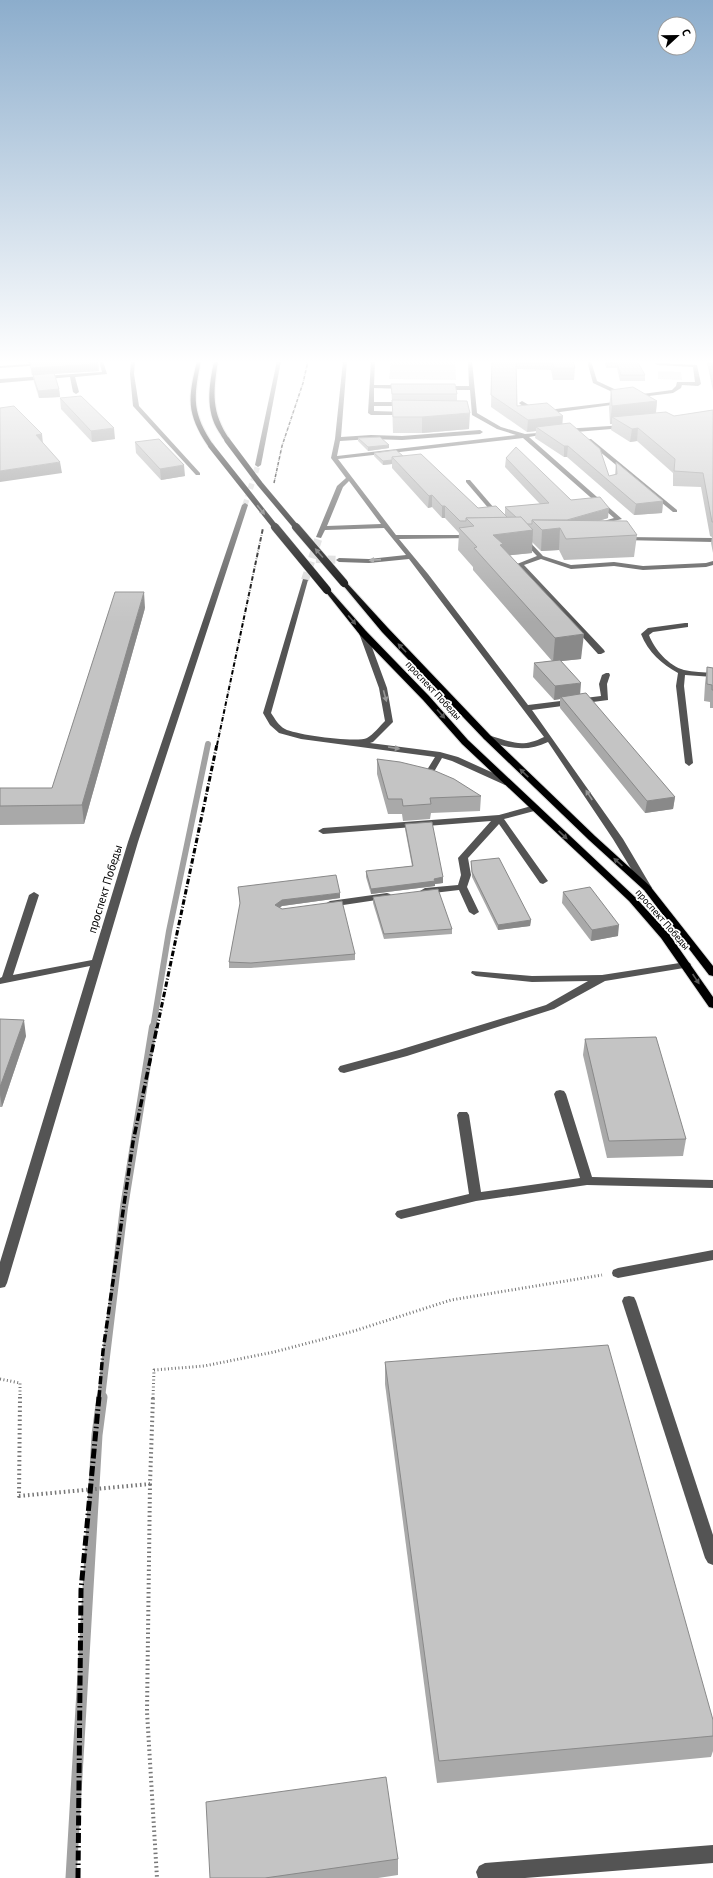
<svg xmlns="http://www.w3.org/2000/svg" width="713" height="1878" viewBox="0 0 713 1878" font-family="'PT Sans',sans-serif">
<rect width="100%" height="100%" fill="#fff"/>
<!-- green -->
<g fill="#dbdbdb">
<path d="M391 361H455L456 380 389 379Z"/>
<path d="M658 371 681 372 682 380 658 379Z"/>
</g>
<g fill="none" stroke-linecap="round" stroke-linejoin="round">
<!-- stream-far2 -->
<path stroke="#a2a2a2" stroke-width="6" d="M153 1028 169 931 208 744"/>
<!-- stream-far1 -->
<path stroke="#a2a2a2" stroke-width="8" d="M101 1398 124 1207 153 1027"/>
<!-- stream -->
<path stroke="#a2a2a2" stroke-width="11" d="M71 1878 97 1435 102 1397"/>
<!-- minor-tunnel-far1 -->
<path stroke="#d9d9d9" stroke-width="5.5" stroke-dasharray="5.5 3" stroke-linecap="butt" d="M245 505 258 465"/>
<!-- minor-tunnel -->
<g stroke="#d9d9d9" stroke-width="8" stroke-dasharray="8 3.5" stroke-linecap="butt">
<path d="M316 559 339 560"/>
<path d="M305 580 319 537"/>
</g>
<defs>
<g id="major">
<path d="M197 361H201C193 399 192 413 214 446L211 448 208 446C186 413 188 398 197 361Z"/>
<path d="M214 361H218C213 393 211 412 230 440L227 442C223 440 222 436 219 432 205 410 209 386 214 361Z"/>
<path d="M342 582H346L388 628 490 735 595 836 650 886 713 966V976L709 975 644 890 589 840 484 739 382 632 342 584Z"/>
<path d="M325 589H329L366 631 429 696 468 740 635 897 669 934 713 997V1008L709 1007 661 938 629 901 462 744 423 700 360 635 325 591Z"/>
</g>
</defs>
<!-- major casing -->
<use href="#major" stroke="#dbdbdb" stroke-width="2"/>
<!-- path-far1 -->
<g stroke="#767676" stroke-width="3" stroke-dasharray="1 2.5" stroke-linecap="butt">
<path d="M0 1379 20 1383V1398"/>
<path d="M153 1398 154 1370 204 1366 274 1352 354 1331 451 1300 602 1275"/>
</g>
<!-- path -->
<g stroke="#767676" stroke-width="4" stroke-dasharray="1.5 3" stroke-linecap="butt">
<path d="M20 1397 19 1496 150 1484 153 1397"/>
<path d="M150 1484 147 1712 157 1878"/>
</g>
<!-- minor -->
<g fill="#545454" fill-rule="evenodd">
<path d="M99 361H103L107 374 75 377 79 392 76 394 73 392 70 377 0 383V379L102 372Z"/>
<path d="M131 361H135L134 374 139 406 200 473V475H196L133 406 130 374Z"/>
<path d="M277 361H281L261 465 258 467 255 465Z"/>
<path d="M343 361H347L341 437 371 435 402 436 480 430 483 432 480 434 402 440 371 439 340 441 337 456 516 435 497 429 472 415 470 390H444L441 388 444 386H469L468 361H472L477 413 501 427 525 434 550 432 551 433 529 437 622 519 597 525V523L614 518 523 438 338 459 396 535H474V537L472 538 399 539 428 574 528 705 601 696 599 684 602 675 606 673H609L610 675 607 684 608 700 532 710 623 839 652 888 650 890H644L613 839 548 742C526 753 506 748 484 739L483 737 487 735C511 741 520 749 544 737L409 559 369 563 339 562 336 560 339 558 369 559 406 555 384 528 325 530 321 538 316 537 337 486 346 478 331 458 335 439ZM349 481 381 524 327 526 343 487Z"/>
<path d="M371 361H375L374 385H404L407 387 404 389 374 388V402H406L409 404 406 406H374V411L405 412 407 413V415H371L368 413Z"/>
<path d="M587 361H591L597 381 625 394V396H621L593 383Z"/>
<path d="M45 363 43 365 0 368V366Z"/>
<path d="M655 363 697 365 701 384 698 386 682 385 681 388 673 393 633 398 632 397 635 395 672 390 676 386 677 382H695L693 367 657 365Z"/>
<path d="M522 401 539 411 623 401 626 403 538 415 520 404 519 403Z"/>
<path d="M625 425V427L623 428 564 433 561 431 564 429Z"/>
<path d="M587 439H591L677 510V512H673L587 441Z"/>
<path d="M466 480H470L500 515V517H496L466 482Z"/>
<path d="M245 503 248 505 138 842 7 1283 5 1287 0 1288V1262L90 966 0 984V978L2 977 29 895 34 892 39 895 13 975 92 960 128 842 242 505Z"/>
<path d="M521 537H525L543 556 571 565 614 562 643 566 706 563 713 561V565L706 567 643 570 614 566 571 569 541 559 524 565 604 650 605 652 601 654H598L517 564 537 556 521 539Z"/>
<path d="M624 537 713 538V542L622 540V538Z"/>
<path d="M303 579 308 580 271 713C275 719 279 726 285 729 296 735 357 743 367 738 373 735 380 726 385 721L379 688 359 633 366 631 387 688 393 722 373 742 370 743 440 752 458 757 511 781 512 783 511 785H505L452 761 442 758 431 777 434 779 433 781H427L422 778 435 757 301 739 279 733 270 725 263 713Z"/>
<path d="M685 623H688V627L653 632 649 635C654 649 669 666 684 670 693 672 704 672 713 673V677L685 675 684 686 693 763 689 766 685 763 676 686 678 673C662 664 648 652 641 634L648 628Z"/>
<path d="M535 805 538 806 539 808 538 810 504 819 548 881 543 884 540 883 499 824 468 858 471 875 467 887 479 912 474 915 469 912 459 890 425 894 420 891 425 888 458 885 461 875 458 858 491 821 323 834 318 831 323 828 499 815Z"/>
<path d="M387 893 390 894 392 896 390 898 330 907 325 904 330 901Z"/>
<path d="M686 962 690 963 691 965 690 967 605 981 554 1009 407 1056 344 1073 340 1072 338 1069 340 1066 399 1050 546 1005 588 981 532 982 476 976 471 973 472 971 532 976 602 975Z"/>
<path d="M560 1090 564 1091 566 1094 592 1177 713 1180V1188L587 1185 476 1201 401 1219 397 1217 395 1214 397 1211 469 1194 457 1115 459 1112H467L469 1115 481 1192 580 1178 554 1094 556 1091Z"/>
<path d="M713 1250V1260L618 1278 613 1276 612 1273 613 1270 618 1268Z"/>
<path d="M629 1296 634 1297 636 1301 713 1535V1565L708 1563 705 1558 622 1301 624 1297Z"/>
<path d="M713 1845V1863L525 1878H478L476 1872 479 1866 485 1863Z"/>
</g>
<!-- major -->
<use href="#major" fill="#000" fill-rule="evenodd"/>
<!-- rail-far4 -->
<path stroke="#000" stroke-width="1.5" stroke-dasharray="3.5 1 0.5 1" stroke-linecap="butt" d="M274 483 282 446 303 383 308 361"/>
<!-- rail-far3 -->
<path stroke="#000" stroke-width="2" stroke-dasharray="4.5 1.5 0.5 1.5" stroke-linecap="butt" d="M217 745 263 528"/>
<!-- rail-far2 -->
<path stroke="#000" stroke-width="3" stroke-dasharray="5.5 2 1 2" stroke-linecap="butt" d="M157 1028 217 744"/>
<!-- rail-far1 -->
<path stroke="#000" stroke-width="3.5" stroke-dasharray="8 2.5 1 2.5" stroke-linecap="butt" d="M99 1398 103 1351 133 1142 157 1027"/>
<!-- rail -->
<path stroke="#000" stroke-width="5" stroke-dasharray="10 3 1.5 3" stroke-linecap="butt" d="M78 1878 81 1590 99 1397"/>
<defs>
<g id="major-bridge-far1">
<path d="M227 440 260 484 297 528"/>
<path d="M211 446 276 528"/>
</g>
<g id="major-bridge">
<path d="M275 527 327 590"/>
<path d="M296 527 344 583"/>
</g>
</defs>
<!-- major-bridge-far1 casing -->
<use href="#major-bridge-far1" stroke="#dbdbdb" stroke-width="6" stroke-linecap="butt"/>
<!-- major-bridge casing -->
<use href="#major-bridge" stroke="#dbdbdb" stroke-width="9" stroke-linecap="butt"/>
<!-- major-bridge-far1 -->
<use href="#major-bridge-far1" stroke="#000" stroke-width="5.5"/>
<!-- major-bridge -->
<use href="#major-bridge" stroke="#000" stroke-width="8"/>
</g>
<!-- wall -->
<g fill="#a9a9a9">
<path d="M28 361H97L98 364 99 371 54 374 59 389 60 397 39 398 34 382 33 375H32L30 363H29Z"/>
<path d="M492 361H573L575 368 574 380H553L551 370 517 369V406L563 424 609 476 615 475 616 462 663 501 662 513 634 515 567 457H564L535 438 536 431 527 432 491 407Z"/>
<path d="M605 361H637L645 375V381H620L617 368H606Z"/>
<path d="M658 361H713V391L707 362Z"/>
<path d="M391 384 457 394V401L469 429 422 433H393L392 401Z"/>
<path d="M611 390 657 401 656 413 674 416 713 410V553L711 543 712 537 710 536 701 487 673 486V473L637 441 630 442 611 430 612 424H610L609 408Z"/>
<path d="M60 398 115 439 92 442 61 409Z"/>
<path d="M358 438 389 448 368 451 358 441Z"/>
<path d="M135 442 185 476 161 480 136 453Z"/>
<path d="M374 453 403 456 478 508 505 514V507L540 504 505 467 506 458 571 500 608 518 599 521 637 535 634 557 564 560 559 550 541 551 532 542V553L510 555 581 659 561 661 580 694 675 797 673 809 645 813 560 708V699L554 700 533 677 534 663 552 661 473 570V567L458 550 459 533 445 518H442L432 507 428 508 392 468V464L383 465 374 456Z"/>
<path d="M145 608 84 824 0 825V788H52Z"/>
<path d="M707 667 713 668V708H710V702L704 701 705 684Z"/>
<path d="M377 759 481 796 480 811 431 813 430 819 403 821 402 814H388L377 774Z"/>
<path d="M405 824 443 877V883L435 884V886L371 894 366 877V871L412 866 405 829Z"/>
<path d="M471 861 531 920 530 926 498 930 472 877Z"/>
<path d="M238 887 340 898 282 906 279 907 355 954V960L251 968H229V962L240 905Z"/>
<path d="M563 892 618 936 591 941 562 903Z"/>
<path d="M373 897 452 929V934L384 939 373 903Z"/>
<path d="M0 1019 26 1036 2 1107H0Z"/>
<path d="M585 1039 686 1139 683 1156 607 1158 583 1055Z"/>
<path d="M385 1362 713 1720V1751L711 1757 437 1783 385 1384Z"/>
<path d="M398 1859V1875L378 1878H210Z"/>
</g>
<!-- shaded-wall -->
<g fill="#898989">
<path d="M98 364 99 371 32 375 31 368Z"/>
<path d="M59 389 60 397 39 398 38 391Z"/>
<path d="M657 401 655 419 612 417V424H610L612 406Z"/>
<path d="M470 413 469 429 422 433V417Z"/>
<path d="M563 416 562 429 536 427V431L527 432 528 420Z"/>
<path d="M114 428 115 439 92 442 91 431Z"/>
<path d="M638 428 637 441 630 442 632 429Z"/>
<path d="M42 434 43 444 36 435Z"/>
<path d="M389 445V448L368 451V447Z"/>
<path d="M564 446H568L567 457H564Z"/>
<path d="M392 460V464L383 465V461Z"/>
<path d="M60 462 62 473 0 482V471Z"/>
<path d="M184 465 185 476 161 480 160 469Z"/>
<path d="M432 495V507L428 508 429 496Z"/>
<path d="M663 501 662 513 634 515 636 504Z"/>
<rect x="442" y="506" width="3" height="12"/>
<path d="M609 508 608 518 562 532V522Z"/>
<path d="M560 528 559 550 541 551 542 530Z"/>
<path d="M533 530 532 553 502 556 493 535Z"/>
<path d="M144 592 145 608 84 824 82 805Z"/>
<path d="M584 634 581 659 553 662 555 638Z"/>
<path d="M581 683 580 696 561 697 560 699 554 700 555 686Z"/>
<path d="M675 797 673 809 645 813 647 801Z"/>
<path d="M443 877V883L435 884V886L371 894V889Z"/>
<path d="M340 893V898L282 906 276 911 275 905 282 900Z"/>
<path d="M531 920 530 926 498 930V925Z"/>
<path d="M619 925 618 936 591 941 592 930Z"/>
<path d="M24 1020 26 1036 2 1107 0 1095V1087Z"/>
</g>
<!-- building -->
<g fill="#c4c4c4" stroke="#898989">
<path d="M29 361H97L98 364 31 368Z"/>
<path d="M492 361H516L517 406 547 403 563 416 528 420 491 395Z"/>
<path d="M552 361H573L575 368H554Z"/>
<path d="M606 361H637L645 375H621L617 363 606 362Z"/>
<path d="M711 361H713V370Z"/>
<path d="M54 373 59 389 38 391 33 375Z"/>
<path d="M391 384H455L457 394H392Z"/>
<path d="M633 387 657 401 612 406 611 390Z"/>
<path d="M81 396 114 428 91 431 60 398Z"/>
<path d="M392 400 467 401 470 413 422 417H393Z"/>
<path d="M14 406 42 434 36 435 60 462 0 471V408Z"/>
<path d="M713 410V522H712L703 473 674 471 675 459 638 428 632 429 612 417 666 412 674 416Z"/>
<path d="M570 423 600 449 609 476 617 474 616 462 663 501 636 504 568 446H564L536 427Z"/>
<path d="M380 437 389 445 368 447 358 438Z"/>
<path d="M159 439 184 465 160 469 135 442Z"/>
<path d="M516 447 571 500 600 497 609 508 567 520H532V524H527L521 517 517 518 505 507 549 503 506 458Z"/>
<path d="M396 450 403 456 392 457V460L383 461 374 453Z"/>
<path d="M421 454 478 508 496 506 508 518H466V521H460L445 506H442L432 495 429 496 392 457Z"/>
<path d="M521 517 533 530 493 535 503 544 500 545 584 634 555 638 474 548 477 547 459 528 474 526 466 518Z"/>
<path d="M532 520 627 521 637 535 566 539 560 528 542 530Z"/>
<path d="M115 592H144L82 805 0 806V788H52Z"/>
<path d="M560 660 581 683 555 686 534 663Z"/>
<path d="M707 667 713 668V690H712V685L707 684Z"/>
<path d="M586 693 675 797 647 801 561 697Z"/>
<path d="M377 759 400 762 433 770 454 779 481 796 430 798 431 804 403 806 402 799H388Z"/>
<path d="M432 822 443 877 434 879 435 881 371 889 366 871 413 866 405 824Z"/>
<path d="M499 858 531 920 498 925 472 872 471 861Z"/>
<path d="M336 875 340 893 282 900 275 905 282 909 342 901 355 954 251 963 229 962 240 903 238 887Z"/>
<path d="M590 887 619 925 592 930 563 892Z"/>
<path d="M438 889 452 929 384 934 373 897Z"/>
<path d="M0 1019 24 1020 0 1087Z"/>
<path d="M656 1037 686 1139 609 1141 585 1039Z"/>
<path d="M608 1345 713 1720V1736L439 1761 385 1362Z"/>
<path d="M386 1777 398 1859 265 1878H210L206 1802Z"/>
</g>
<!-- one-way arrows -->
<defs><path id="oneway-solid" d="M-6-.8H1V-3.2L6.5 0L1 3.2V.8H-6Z"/></defs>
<g fill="#595959">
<use href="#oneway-solid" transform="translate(261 510) rotate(51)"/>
<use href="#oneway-solid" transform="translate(319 553) rotate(-131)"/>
<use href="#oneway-solid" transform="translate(352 620) rotate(50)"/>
<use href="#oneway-solid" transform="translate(402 648) rotate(-134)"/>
<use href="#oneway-solid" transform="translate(441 714) rotate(48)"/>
<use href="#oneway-solid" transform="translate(524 773) rotate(-136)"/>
<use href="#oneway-solid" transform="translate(563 835) rotate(43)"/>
<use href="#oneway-solid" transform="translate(618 862) rotate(-138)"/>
<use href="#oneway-solid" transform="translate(696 979) rotate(56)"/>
</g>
<g fill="#989898">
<use href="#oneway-solid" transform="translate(375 560) rotate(176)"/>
<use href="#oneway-solid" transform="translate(385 696) rotate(75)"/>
<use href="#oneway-solid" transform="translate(394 748) rotate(9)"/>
<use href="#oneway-solid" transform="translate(589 795) rotate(-123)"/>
</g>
<!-- sky -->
<linearGradient id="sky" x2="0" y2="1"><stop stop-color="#8cadcc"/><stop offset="0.58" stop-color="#fff"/><stop offset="1" stop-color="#fff" stop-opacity="0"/></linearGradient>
<rect width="713" height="623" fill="url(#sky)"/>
<g text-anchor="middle" stroke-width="3.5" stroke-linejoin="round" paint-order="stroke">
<!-- far-street labels -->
<g font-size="10" fill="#000" stroke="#fff">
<text transform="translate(434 690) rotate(47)" y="4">проспект Победы</text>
<text transform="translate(663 919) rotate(49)" y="4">проспект Победы</text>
</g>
<!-- street labels -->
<g font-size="12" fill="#000" stroke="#fff">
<text transform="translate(105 889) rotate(-73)" y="4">проспект Победы</text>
</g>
</g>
<!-- north arrow -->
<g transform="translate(677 36) rotate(68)"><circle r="19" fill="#ffffff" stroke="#999999"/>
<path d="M0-3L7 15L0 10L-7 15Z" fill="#000000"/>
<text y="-6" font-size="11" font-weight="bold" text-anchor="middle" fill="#000000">С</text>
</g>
</svg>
